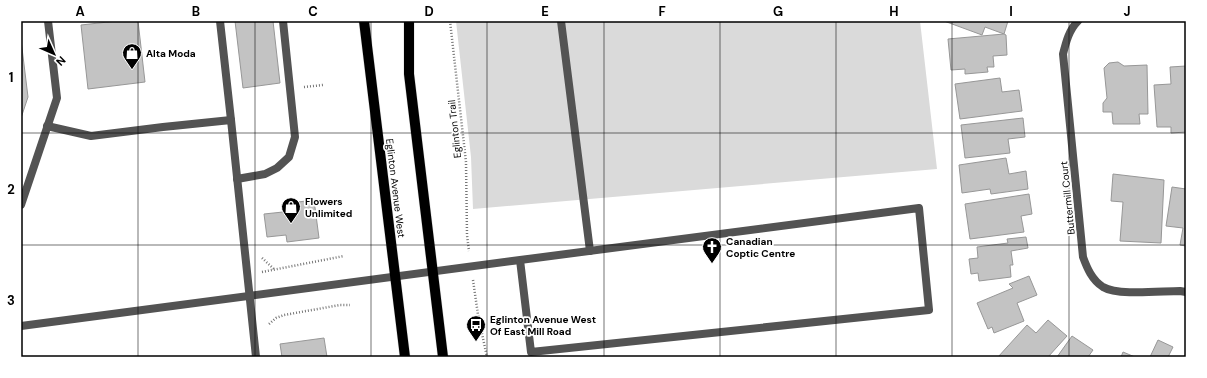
<svg xmlns="http://www.w3.org/2000/svg" width="1207" height="378" viewBox="0 0 1207 378" font-family="'DM Sans',sans-serif">
<rect width="100%" height="100%" fill="#fff"/>
<!-- green -->
<path fill="#dadada" d="M456 21H920L937 169 473 209 471 157Z"/>
<!-- building -->
<g fill="#c3c3c3" stroke="#979797">
<path d="M117 21H138L145 82 88 89 81 25Z"/>
<path d="M235 21H273L280 83 243 88Z"/>
<path d="M944 21H1008L1004 34 985 27 982 35Z"/>
<path d="M1004 34 1006 35 1007 55 993 56 994 67H987L988 72 965 74V69L951 70 948 39Z"/>
<path d="M21 40 28 97 21 118Z"/>
<path d="M1118 62 1124 66 1147 65 1148 114H1139L1140 124H1113L1112 112H1103V103L1107 98 1104 68 1109 63Z"/>
<path d="M1186 66V132L1171 133V127H1157L1154 85 1171 84 1170 67Z"/>
<path d="M1000 78 1002 92 1019 90 1022 111 960 119 955 84Z"/>
<path d="M1023 118 1025 137 1008 139 1010 153 965 158 961 125Z"/>
<path d="M1006 158 1009 174 1026 171 1028 189 991 194 990 189 962 193 959 165Z"/>
<path d="M1113 174 1164 180 1161 243 1120 241 1123 202 1111 201Z"/>
<path d="M1172 187 1186 189V246L1180 245 1183 228 1166 226Z"/>
<path d="M1029 194 1032 214 1021 216 1024 232 970 239 965 204Z"/>
<path d="M314 200 319 238 287 242 286 235 267 237 264 214 283 212 282 204Z"/>
<path d="M1026 237 1028 248 1011 251 1013 265H1010L1011 277 979 281 978 273 971 274 969 259 978 258 977 247 1008 243 1007 239Z"/>
<path d="M1029 276 1037 295 1017 303 1024 321 994 333 992 327 988 329 977 303 1013 288 1009 284Z"/>
<path d="M1048 320 1067 336 1048 357H998L1027 325 1036 333Z"/>
<path d="M1072 336 1093 350 1088 357H1057Z"/>
<path d="M324 338 327 357H282L280 344Z"/>
<path d="M1158 340 1173 347 1168 357H1150Z"/>
<path d="M1123 352 1135 357H1121Z"/>
</g>
<g fill="none" stroke-linecap="round" stroke-linejoin="round">
<defs>
<g id="primary">
<path d="M364 21 405 357"/>
<path d="M409 21V74L443 357"/>
</g>
</defs>
<!-- primary casing -->
<use href="#primary" stroke="#dbdbdb" stroke-width="11"/>
<!-- path -->
<g stroke="#757575" stroke-width="2.5" stroke-dasharray="1 2" stroke-linecap="butt">
<path d="M450 21 466 162 467 235 469 251"/>
<path d="M304 87 323 85"/>
<path d="M262 258 274 269"/>
<path d="M262 272 344 256"/>
<path d="M473 280 478 315 487 357"/>
<path d="M269 324 276 318 284 315 340 305H350"/>
</g>
<!-- lane -->
<g stroke="#535353" stroke-width="8">
<path d="M220 21 231 120"/>
<path d="M561 21 590 251"/>
<path d="M47 126 91 136 163 127 231 120 256 357"/>
<path d="M237 179 265 174 277 168 289 157 295 137 283 21"/>
<path d="M21 205 57 98 48 21"/>
<path d="M21 326 520 260 919 208 929 310 531 352 520 260"/>
</g>
<!-- street -->
<path stroke="#535353" stroke-width="8" d="M1078 21C1069 30 1066 42 1063 54L1083 257C1087 268 1092 280 1103 287 1118 296 1161 291 1180 291L1186 292"/>
<!-- primary -->
<use href="#primary" stroke="#000" stroke-width="10"/>
</g>
<!-- grid -->
<path fill="none" stroke="#000" stroke-width="1" stroke-opacity="0.55" d="M138 21V357M255 21V357M371 21V357M487 21V357M604 21V357M720 21V357M836 21V357M952 21V357M1069 21V357M21 133H1186M21 245H1186"/>
<!-- icons -->
<defs>
<symbol id="shop-pin" viewBox="-11 -11 22 30"><path d="M0 17L-7.5 6A9.5 9.5 0 1 1 7.5 6Z" fill="#000" stroke="#fff"/><path d="M-5-2.5h2.3a2.7 3.5 0 0 1 5.4 0H5L5.5 6h-11ZM-1.5-2.5h3a1.5 2.3 0 0 0-3 0Z" fill="#fff"/></symbol>
<symbol id="church-pin" viewBox="-11 -11 22 30"><path d="M0 17L-7.5 6A9.5 9.5 0 1 1 7.5 6Z" fill="#000" stroke="#fff"/><path d="M-1.2-6h2.4v3.5h3.3v2.4h-3.3V6h-2.4V-.1h-3.3v-2.4h3.3Z" fill="#fff"/></symbol>
<symbol id="bus-pin" viewBox="-11 -11 22 30"><path d="M0 17L-7.5 6A9.5 9.5 0 1 1 7.5 6Z" fill="#000" stroke="#fff"/><path d="M-5-6H5V4H4V6H2V4H-2V6H-4V4H-5ZM-3.5-4V0h7V-4ZM-3.5 1.2v1.5H-2V1.2ZM2 1.2v1.5H3.5V1.2Z" fill="#fff"/></symbol>
</defs>
<g fill-rule="evenodd">
<use href="#shop-pin" x="121" y="42" width="22" height="30"/>
<use href="#shop-pin" x="280" y="196" width="22" height="30"/>
<use href="#church-pin" x="701" y="236" width="22" height="30"/>
<use href="#bus-pin" x="465" y="314" width="22" height="30"/>
</g>
<g text-anchor="middle" stroke-width="3.5" stroke-linejoin="round" paint-order="stroke">
<!-- poi labels -->
<g font-size="10" font-weight="bold" fill="#000" stroke="#fff" text-anchor="start">
<text x="146" y="57">Alta Moda</text>
<text x="305" y="205">Flowers<tspan x="305" dy="12">Unlimited</tspan></text>
<text x="726" y="245">Canadian<tspan x="726" dy="12">Coptic Centre</tspan></text>
<text x="490" y="323">Eglinton Avenue West<tspan x="490" dy="12">Of East Mill Road</tspan></text>
</g>
<!-- street labels -->
<g font-size="10" fill="#000" stroke="#fff">
<text transform="translate(454 129) rotate(-96)" y="4">Eglinton Trail</text>
<text transform="translate(396 188) rotate(83)" y="4">Eglinton Avenue West</text>
<text transform="translate(1067 198) rotate(-96)" y="4">Buttermill Court</text>
</g>
</g>
<!-- border -->
<rect width="1207" height="378" fill="none" stroke="#ffffff" stroke-width="44"/>
<!-- north arrow -->
<g transform="translate(54 54) rotate(135)" stroke="#ffffff" stroke-width="3" paint-order="stroke">
<path d="M0-3L7 15L0 10L-7 15Z" fill="#000000"/>
<text y="-6" font-size="11" font-weight="bold" text-anchor="middle" fill="#000000">N</text>
</g>
<rect x="22" y="22" width="1163" height="334" fill="none" stroke="#000" stroke-width="1.5"/>
<g font-size="13" text-anchor="middle" font-weight="bold" fill="#000">
<text x="80" y="16">A</text>
<text x="196" y="16">B</text>
<text x="313" y="16">C</text>
<text x="429" y="16">D</text>
<text x="545" y="16">E</text>
<text x="662" y="16">F</text>
<text x="778" y="16">G</text>
<text x="894" y="16">H</text>
<text x="1011" y="16">I</text>
<text x="1127" y="16">J</text>
<text x="11" y="82">1</text>
<text x="11" y="194">2</text>
<text x="11" y="305">3</text>
</g>
</svg>
